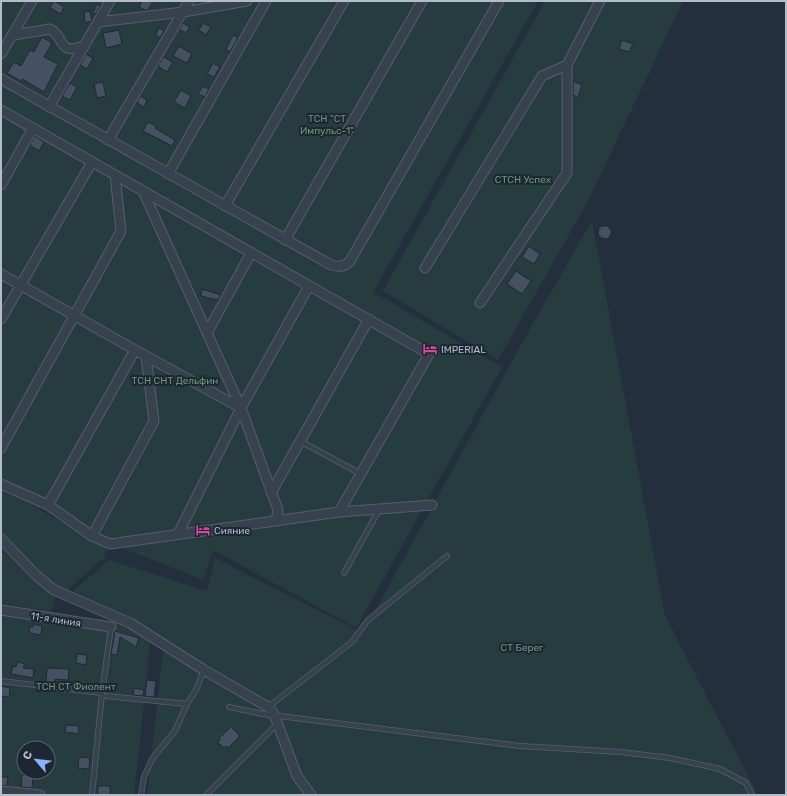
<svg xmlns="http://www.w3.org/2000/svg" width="787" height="796" viewBox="0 0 787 796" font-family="Rubik,sans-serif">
<rect width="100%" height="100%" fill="#242f3e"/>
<!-- green -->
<g fill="#263c3f" fill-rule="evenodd">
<path d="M1 1H538L373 292 502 367 356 628 213 550 203 580 92 536 6 486 1 485Z"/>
<path d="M545 1H683L588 201 498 360 383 291Z"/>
<path d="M592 221 665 616 758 795H147L164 642 69 595 109 560 207 591 215 558 363 633 532 325Z"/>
<path d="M1 487 106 548 105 557 64 593 1 541Z"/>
<path d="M1 549 56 597 52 611 1 604Z"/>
<path d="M1 607 117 622 151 637 134 795H1ZM24 748H48V772H24Z"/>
</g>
<!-- building -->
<g fill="#455162" stroke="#1f2835">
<path d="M54 1 64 7 61 14 50 8Z"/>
<path d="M142 1H153L148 10H145L139 7Z"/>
<path d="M97 4 100 6 96 14 93 13Z"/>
<path d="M90 11 92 21 85 23 84 12Z"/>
<path d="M183 23 190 27 186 33 179 29Z"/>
<path d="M203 23 211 27 206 35 199 30Z"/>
<path d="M159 28 164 31 160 38 155 35Z"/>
<path d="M119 30 122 44 106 48 103 33Z"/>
<path d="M233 35 238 38 230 52 226 49Z"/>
<path d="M42 37 52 43 44 57 58 64 44 92 22 79 21 81 7 73 14 62 21 66 30 50 34 52Z"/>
<path d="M622 40 633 44 629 52 619 49Z"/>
<path d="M179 46 192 54 187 63 173 56Z"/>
<path d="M86 54 93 58 87 69 80 65Z"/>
<path d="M163 57 173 62 167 72 158 66Z"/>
<path d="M213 63 220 67 214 77 207 74Z"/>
<path d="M573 81 582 85 578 97 573 95Z"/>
<path d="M103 82 106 96 97 98 94 84Z"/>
<path d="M70 83 77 87 70 100 62 96Z"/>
<path d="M203 86 209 89 205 97 198 94Z"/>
<path d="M181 90 191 96 185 108 174 102Z"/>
<path d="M140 96 147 100 144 107 137 103Z"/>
<path d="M148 122 156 126 155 128 175 140 172 146 143 131Z"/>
<path d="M35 136 44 142 39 151 30 145Z"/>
<path d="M602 226H608L612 232 608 239 601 238 598 234 599 228Z"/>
<path d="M529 246 540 254 534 264 522 257Z"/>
<path d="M516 271 531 281 522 294 507 284Z"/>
<path d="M202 289 221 295 218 300 201 296Z"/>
<path d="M33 624 42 626 41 635 29 633 30 627H33Z"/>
<path d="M115 631 139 638 136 647 120 637 117 655 111 654Z"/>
<path d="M77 654 87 655 86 665 76 663Z"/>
<path d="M17 662 25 664 23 668 34 669 33 678 11 674 13 666 16 667Z"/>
<path d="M47 668 69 669 68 680 55 679V683H46Z"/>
<path d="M147 680 156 681 154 697 145 696Z"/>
<path d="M1 686 10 688 9 697 1 696Z"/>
<path d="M134 688 144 690 143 696 133 695Z"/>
<path d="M66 725 79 726 78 734 65 732Z"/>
<path d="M231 727 240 736 228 748 226 746 224 748 218 742 220 740 219 738Z"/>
<path d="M79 757 90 758 89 769 78 768Z"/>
<path d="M22 775 33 776 32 788 21 787Z"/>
<path d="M1 777H8L7 786 1 785Z"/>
<rect x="98" y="786" width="12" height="9"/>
</g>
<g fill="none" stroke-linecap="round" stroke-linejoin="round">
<defs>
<g id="service">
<path d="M300 441 361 474"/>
<path d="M344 573 379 510"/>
<path d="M1 681 102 693"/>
<path d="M106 696 187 704"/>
<path d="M229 707 263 714 520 746 621 752 670 758 720 769 746 783 752 795"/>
<path d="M268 707 352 642 368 620 447 556"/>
<path d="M92 795 102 693 111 627"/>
<path d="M141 795 144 777 152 759 175 731 187 704 196 690 204 670"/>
<path d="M206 795 277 724"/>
</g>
<g id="minor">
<path d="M98 22 183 12 247 1"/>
<path d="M13 35 50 29C65 36 57 56 84 46"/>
<path d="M1 54 32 1"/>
<path d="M1 79 331 265C340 267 344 267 350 261L499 1"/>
<path d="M49 107 110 1"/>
<path d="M1 110 429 354 339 512"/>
<path d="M108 140 189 1"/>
<path d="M168 174 266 1"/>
<path d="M1 185 33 128"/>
<path d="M143 191 241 408 278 510 276 521"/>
<path d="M225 206 344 1"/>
<path d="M285 240 422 1"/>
<path d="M425 268 542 76 567 65"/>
<path d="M1 274 135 350 241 408"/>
<path d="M480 303 567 173V65L600 1"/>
<path d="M1 319 92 162"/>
<path d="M208 331 251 253"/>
<path d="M1 448 121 231 115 175"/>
<path d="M1 484 48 505 92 536 110 544 339 512 432 505"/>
<path d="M271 493 369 319"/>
<path d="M48 505 135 350"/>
<path d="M178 534 241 408 309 286"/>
<path d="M92 536 154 421 146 356"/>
<path d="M1 539 37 576 54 590 130 623 204 670 268 707 274 714 297 776 311 795"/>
<path d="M1 610 111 627"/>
<path d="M1 791 40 795"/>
</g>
</defs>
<!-- service casing -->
<use href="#service" stroke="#565f6c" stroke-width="6"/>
<!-- minor casing -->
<use href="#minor" stroke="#565f6c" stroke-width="11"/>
<!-- service -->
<use href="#service" stroke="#38414e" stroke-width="4.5"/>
<!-- minor -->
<use href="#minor" stroke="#38414e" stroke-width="9"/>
</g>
<!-- icons -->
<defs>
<symbol id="hotel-bare" viewBox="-9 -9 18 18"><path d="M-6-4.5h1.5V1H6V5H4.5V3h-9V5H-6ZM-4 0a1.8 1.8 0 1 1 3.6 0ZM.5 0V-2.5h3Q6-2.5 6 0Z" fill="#d1479c" stroke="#1d2633" stroke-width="2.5" paint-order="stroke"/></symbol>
</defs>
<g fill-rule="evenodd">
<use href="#hotel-bare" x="420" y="339" width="20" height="20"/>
<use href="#hotel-bare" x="193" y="520" width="20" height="20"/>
</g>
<g text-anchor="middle" stroke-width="4" stroke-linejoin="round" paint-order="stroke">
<!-- park labels -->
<g font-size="10" fill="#6b9a76" stroke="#1d2633">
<text x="327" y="122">ТСН "СТ<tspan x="327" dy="12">Импульс-1"</tspan></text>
<text x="523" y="183">СТСН Успех</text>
<text x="175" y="384">ТСН СНТ Дельфин</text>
<text x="522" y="651">СТ Берег</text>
<text x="76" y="690">ТСН СТ Фиолент</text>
</g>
<!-- poi labels -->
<g font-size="10" fill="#b4bcc9" stroke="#1d2633" text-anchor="start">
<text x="441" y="353">IMPERIAL</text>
<text x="214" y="534">Сияние</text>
</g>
<!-- street labels -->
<g font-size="10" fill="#b4bcc9" stroke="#1d2633">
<text transform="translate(56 619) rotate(9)" y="4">11-я линия</text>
</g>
</g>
<!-- border -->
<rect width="787" height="796" fill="none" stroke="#b4bcc9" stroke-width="4"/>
<!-- north arrow -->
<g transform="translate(36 760) rotate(298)"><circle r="19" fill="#1d2633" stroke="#59626f"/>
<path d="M0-3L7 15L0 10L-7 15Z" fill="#8ab4f8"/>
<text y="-6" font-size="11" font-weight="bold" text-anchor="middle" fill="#b4bcc9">С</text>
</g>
</svg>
